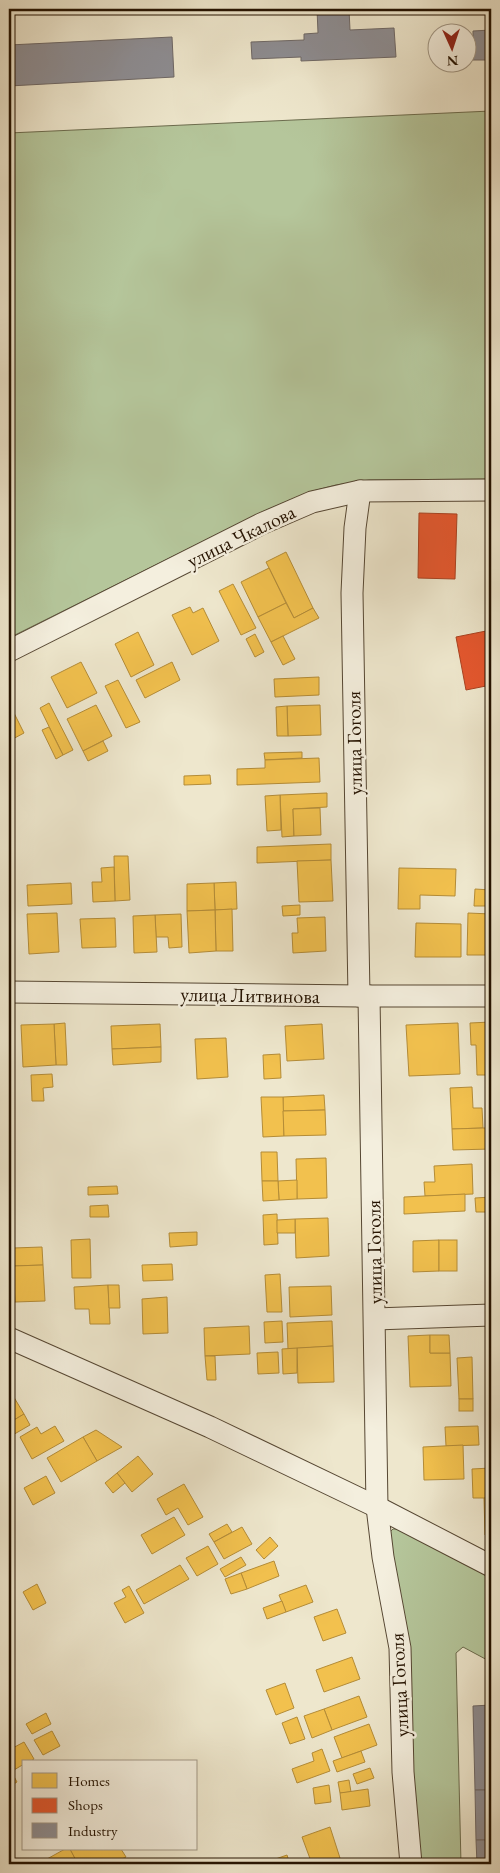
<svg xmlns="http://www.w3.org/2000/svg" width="500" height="1873" viewBox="0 0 500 1873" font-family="'EB Garamond',serif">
<rect width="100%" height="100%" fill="#eee7cd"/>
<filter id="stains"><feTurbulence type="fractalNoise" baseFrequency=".004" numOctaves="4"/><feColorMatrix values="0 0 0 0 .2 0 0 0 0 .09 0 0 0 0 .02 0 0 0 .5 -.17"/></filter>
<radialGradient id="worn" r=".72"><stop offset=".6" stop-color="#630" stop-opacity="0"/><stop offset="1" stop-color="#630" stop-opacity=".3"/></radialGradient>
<!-- green -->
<g fill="#b5c69b" stroke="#6c6c4e">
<path d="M491 111V479L369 480 336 485 309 492 262 512 9 638V133Z"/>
<path d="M393 1529H399L460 1562 491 1577V1662L463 1647 456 1653 461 1864H418L386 1536Z"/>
</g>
<!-- homes -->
<g fill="#f2c14e" stroke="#b48c37">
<path d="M286 552 313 608 294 618 266 562Z"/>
<path d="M269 568 286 603 258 617 241 582Z"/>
<path d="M233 584 256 628 241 635 219 591Z"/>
<path d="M286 603 294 618 313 608 319 618 271 642 258 617Z"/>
<path d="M190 607 193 613 203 608 219 641 192 655 172 615Z"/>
<path d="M138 632 154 665 131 677 115 644Z"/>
<path d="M255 634 264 652 255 657 246 639Z"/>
<path d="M283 636 295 659 283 665 271 642Z"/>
<path d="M81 662 97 693 67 708 51 677Z"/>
<path d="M172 662 180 680 145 698 136 680Z"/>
<path d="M319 677V695L275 697 274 679Z"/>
<path d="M118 680 140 722 126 728 105 686Z"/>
<path d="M9 703 24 733 9 741Z"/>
<path d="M49 703 73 750 63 755 40 708Z"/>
<path d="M96 705 112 736 83 751 67 719Z"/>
<path d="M320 705 321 735 288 736 287 706Z"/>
<path d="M287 706 288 736H277L276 707Z"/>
<path d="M49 727 63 755 56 759 42 730Z"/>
<path d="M103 741 108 751 88 761 83 751Z"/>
<path d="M302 752V758L265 760 264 753Z"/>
<path d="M319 758 320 782 237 785V769L265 768V760Z"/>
<path d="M210 775 211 784 184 785V776Z"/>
<path d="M327 793V807L293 809 294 836 282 837 280 795Z"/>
<path d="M280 795 281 830 267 831 265 796Z"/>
<path d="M320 808 321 835 294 836 293 809Z"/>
<path d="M331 844V860L257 863V847Z"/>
<path d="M114 856H128L130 900 115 901Z"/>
<path d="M331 860 333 901 299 902 297 861Z"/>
<path d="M114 867 115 901 93 902 92 882H102L101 868Z"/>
<path d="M399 868 456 869 455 896 420 895V909H398Z"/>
<path d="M236 882 237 909 215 910 214 883Z"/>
<path d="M71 883 72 904 28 906 27 885Z"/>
<path d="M214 883 215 910 187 911V884Z"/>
<path d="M475 889 491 890V906H474Z"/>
<path d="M300 905V915L283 916 282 906Z"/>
<path d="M232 909 233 951H216L215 910Z"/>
<path d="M215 910 216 951 189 953 187 911Z"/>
<path d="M57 913 59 952 29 954 27 914Z"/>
<path d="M468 913 491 914V955H467Z"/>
<path d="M181 914 182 947 169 948 168 937H156L155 915Z"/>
<path d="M155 915 157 952 134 953 133 916Z"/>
<path d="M325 917 326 951 293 953 292 933H298L297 918Z"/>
<path d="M115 918 116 947 82 948 80 919Z"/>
<path d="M416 923 461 924V957H415Z"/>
<path d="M491 1022V1075H477L476 1045H471L470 1023Z"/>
<path d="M65 1023 67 1065H56L54 1024Z"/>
<path d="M458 1023 460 1074 409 1076 406 1025Z"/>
<path d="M54 1024 56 1065 23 1067 21 1025Z"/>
<path d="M160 1024 161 1047 112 1049 111 1026Z"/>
<path d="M322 1024 324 1059 287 1061 285 1026Z"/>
<path d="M226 1038 228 1077 197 1079 195 1039Z"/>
<path d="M161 1047V1062L113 1065 112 1049Z"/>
<path d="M280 1054 281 1078 264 1079 263 1055Z"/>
<path d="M52 1074 53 1087 43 1088 44 1101H32L31 1075Z"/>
<path d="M472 1087 473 1108H482L483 1128 452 1129 450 1088Z"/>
<path d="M324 1095 325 1110 283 1111V1097Z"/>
<path d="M261 1097H283L284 1136 263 1137Z"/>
<path d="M325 1110 326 1135 284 1136 283 1111Z"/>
<path d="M483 1128H491V1149L453 1150 452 1129Z"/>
<path d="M261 1152H277L278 1181H262Z"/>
<path d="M326 1158 327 1198 297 1199 296 1159Z"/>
<path d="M472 1164 473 1194 425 1196 424 1182H435L434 1166Z"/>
<path d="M297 1180V1199L279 1200 278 1181Z"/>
<path d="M262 1181H278L279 1200 263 1201Z"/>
<path d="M117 1186 118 1194 88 1195V1187Z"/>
<path d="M465 1194V1211L404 1214V1197Z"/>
<path d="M491 1197V1212H476L475 1198Z"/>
<path d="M108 1205 109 1217H90V1206Z"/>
<path d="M277 1214 278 1244 264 1245 263 1215Z"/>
<path d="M328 1218 329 1256 296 1258 295 1219Z"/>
<path d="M295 1219V1233H277V1220Z"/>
<path d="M197 1232V1245L170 1247 169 1233Z"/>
<path d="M90 1239 91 1278H72L71 1240Z"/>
<path d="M439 1240V1271L413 1272V1241Z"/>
<rect x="439" y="1240" width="18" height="31"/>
<path d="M42 1247 43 1265 13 1266V1248Z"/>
<path d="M172 1264 173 1280 143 1281 142 1265Z"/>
<path d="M43 1265 45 1301 15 1302 13 1266Z"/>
<path d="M280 1274 282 1312H267L265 1275Z"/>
<path d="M108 1285 110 1324H90L89 1309H75L74 1287Z"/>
<path d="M108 1285H119L120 1308H109Z"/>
<path d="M331 1286 332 1315 290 1317 289 1287Z"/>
<path d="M167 1297 168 1333 143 1334 142 1299Z"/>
<path d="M282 1321 283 1342 265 1343 264 1322Z"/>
<path d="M332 1321 333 1346 288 1349 287 1323Z"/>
<path d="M249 1326 250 1354 205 1356 204 1328Z"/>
<path d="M430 1335V1353H450L451 1386 410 1387 408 1336Z"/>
<path d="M430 1335H449L450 1353H430Z"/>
<path d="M333 1346 334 1382 298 1383 297 1348Z"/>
<path d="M297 1348V1373L283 1374 282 1349Z"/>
<path d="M278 1352 279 1373 258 1374 257 1353Z"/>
<path d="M205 1356H215L216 1380H207Z"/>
<path d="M472 1357 473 1399H459L457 1358Z"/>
<path d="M12 1394 24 1414 9 1423V1396Z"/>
<rect x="459" y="1399" width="14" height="12"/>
<path d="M24 1414 30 1425 11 1436 9 1433V1423Z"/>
<path d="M55 1426 64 1441 32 1459 20 1437 37 1427 41 1434Z"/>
<path d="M478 1426 479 1445 446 1446 445 1427Z"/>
<path d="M96 1430 122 1447 97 1461 83 1437Z"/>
<path d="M83 1437 97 1461 61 1482 47 1458Z"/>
<path d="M463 1445 464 1479 424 1480 423 1447Z"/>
<path d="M138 1456 153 1474 132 1492 117 1473Z"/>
<path d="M491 1468V1498H473L472 1469Z"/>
<path d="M117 1473 125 1483 113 1493 105 1483Z"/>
<path d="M46 1476 55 1493 33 1505 24 1488Z"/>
<path d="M184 1484 203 1517 188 1525 178 1508 166 1515 157 1499Z"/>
<path d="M484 1498H491V1535H485Z"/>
<path d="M174 1517 185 1535 152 1554 141 1535Z"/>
<path d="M227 1524 232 1532 214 1542 209 1534Z"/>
<path d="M242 1527 252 1544 224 1559 214 1542Z"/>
<path d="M270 1537 278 1546 264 1559 256 1550Z"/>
<path d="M208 1546 218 1564 197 1576 186 1558Z"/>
<path d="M241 1557 246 1565 225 1577 220 1569Z"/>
<path d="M274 1561 279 1576 247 1589 241 1573Z"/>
<path d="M180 1565 189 1579 144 1604 136 1590Z"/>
<path d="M241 1573 247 1589 231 1594 225 1579Z"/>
<path d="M37 1584 46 1603 33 1610 23 1592Z"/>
<path d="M306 1585 313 1602 286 1612 279 1595Z"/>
<path d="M129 1586 144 1613 125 1623 114 1603 126 1597 122 1590Z"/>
<path d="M282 1601 286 1612 267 1619 263 1608Z"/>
<path d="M337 1609 346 1633 323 1641 314 1617Z"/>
<path d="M352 1657 360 1679 324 1692 316 1670Z"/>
<path d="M285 1683 294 1708 276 1715 266 1690Z"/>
<path d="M359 1696 367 1717 332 1730 324 1709Z"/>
<path d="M324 1709 332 1730 312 1738 304 1716Z"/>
<path d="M46 1713 51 1724 32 1734 26 1724Z"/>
<path d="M297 1717 305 1739 290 1744 282 1723Z"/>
<path d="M369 1724 377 1745 342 1758 334 1737Z"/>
<path d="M52 1731 60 1746 43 1755 34 1740Z"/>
<path d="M24 1742 34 1759 29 1762H24V1764L9 1773V1750Z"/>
<path d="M322 1749 330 1771 297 1783 292 1769 314 1761 312 1753Z"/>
<path d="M361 1751 365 1762 337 1772 333 1761Z"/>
<path d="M370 1768 374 1778 357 1784 353 1774Z"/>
<path d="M11 1771 17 1782 9 1787V1773Z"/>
<path d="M349 1780 351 1792 340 1793 338 1782Z"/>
<path d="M329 1785 331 1802 315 1804 313 1788Z"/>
<path d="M368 1789 370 1806 342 1810 340 1793Z"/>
<path d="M330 1827 340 1858 322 1864H312L302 1837Z"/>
<path d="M65 1849H70L78 1864H38Z"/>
<path d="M70 1849H121L126 1857 112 1864H78Z"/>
<path d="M287 1855 290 1864H268L267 1862Z"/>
</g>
<!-- shops -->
<g fill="#e4572e" stroke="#aa4220">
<path d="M419 513 457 514 455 579 418 578Z"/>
<path d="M491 630V685L466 690 456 637Z"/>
</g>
<!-- industry -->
<g fill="#8d8d92" stroke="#6e6866">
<path d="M317 9H349L350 30 394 28 396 57 301 61V57L252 59 251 42 304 40V34L318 33Z"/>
<path d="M491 30V60H473V31Z"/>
<path d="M172 37 174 77 9 86V45Z"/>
<path d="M491 1705V1790H475L473 1706Z"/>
<path d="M475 1790H491V1840H476Z"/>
<path d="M476 1840H491V1864H477Z"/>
</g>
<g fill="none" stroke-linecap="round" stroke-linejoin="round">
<defs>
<g id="minor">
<path d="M9 651 261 524 312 502 360 491 491 490"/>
<path d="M9 992 359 996H491"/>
<path d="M359 996 352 593 355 528 360 491"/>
<path d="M369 996 377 1507 383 1557 400 1648 403 1772 411 1864"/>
<path d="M375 1319 491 1315"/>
<path d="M9 1338 210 1427 377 1507 491 1566"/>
</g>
</defs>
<!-- minor casing -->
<use href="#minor" stroke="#564733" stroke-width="23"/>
<!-- minor -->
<use href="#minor" stroke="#f4efde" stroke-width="21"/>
</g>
<g text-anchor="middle" stroke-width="5" stroke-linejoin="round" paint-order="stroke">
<!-- street labels -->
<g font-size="20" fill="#241200" stroke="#f4efde">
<text transform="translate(241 536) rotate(-26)" y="7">улица Чкалова</text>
<text transform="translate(354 743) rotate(-91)" y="7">улица Гоголя</text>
<text transform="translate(250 995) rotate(1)" y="7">улица Литвинова</text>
<text transform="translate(374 1252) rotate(-91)" y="7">улица Гоголя</text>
<text transform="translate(399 1685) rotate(-93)" y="7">улица Гоголя</text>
</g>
</g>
<!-- margin -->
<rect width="500" height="1873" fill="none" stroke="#eee7cd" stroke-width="30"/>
<rect x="10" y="10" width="480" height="1853" fill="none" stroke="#241200" stroke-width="2.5"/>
<rect x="15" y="15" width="470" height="1843" fill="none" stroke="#241200"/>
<!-- legend -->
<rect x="22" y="1760" width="175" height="90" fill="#f4efde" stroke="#a19785"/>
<rect x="32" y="1773" width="25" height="15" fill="#f2c14e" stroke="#a19785"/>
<text x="68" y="1786" font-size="15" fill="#241200">Homes</text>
<rect x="32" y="1798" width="25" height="15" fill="#e4572e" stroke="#a19785"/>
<text x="68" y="1810" font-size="15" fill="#241200">Shops</text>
<rect x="32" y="1823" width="25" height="15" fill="#8d8d92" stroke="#a19785"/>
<text x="68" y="1836" font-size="15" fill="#241200">Industry</text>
<!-- north arrow -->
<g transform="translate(452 48) rotate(177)"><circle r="24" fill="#f4efde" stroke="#a19785"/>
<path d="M0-4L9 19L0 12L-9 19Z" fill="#8f2418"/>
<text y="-8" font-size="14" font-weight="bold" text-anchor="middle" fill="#241200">N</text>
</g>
<rect width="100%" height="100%" filter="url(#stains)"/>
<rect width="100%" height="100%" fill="url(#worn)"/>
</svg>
